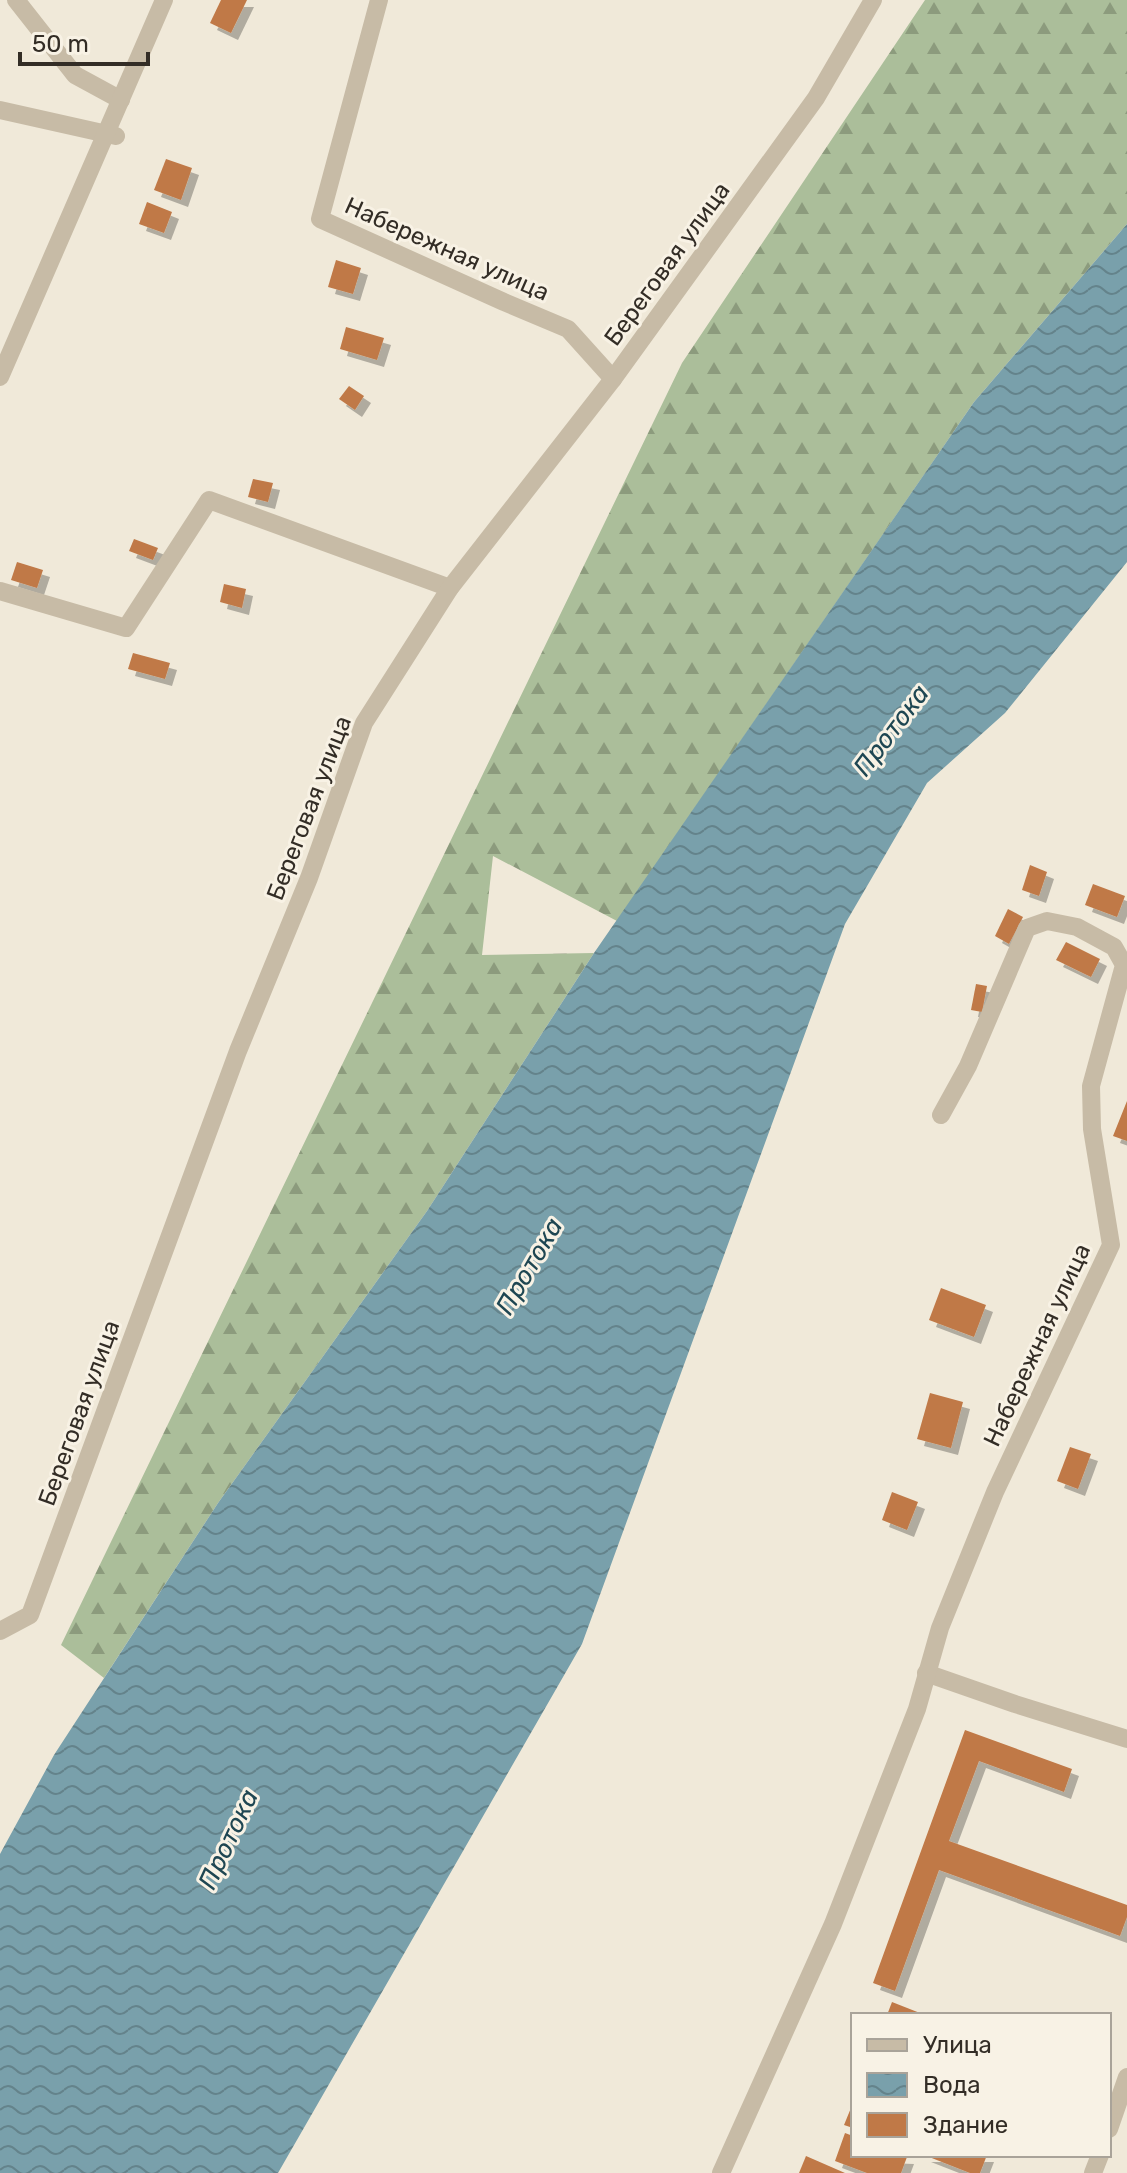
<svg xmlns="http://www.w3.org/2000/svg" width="1127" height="2173" viewBox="0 0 1127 2173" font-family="Rubik,sans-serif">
<defs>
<pattern id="forest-firs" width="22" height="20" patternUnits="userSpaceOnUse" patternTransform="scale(2)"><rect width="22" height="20" fill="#abbe9a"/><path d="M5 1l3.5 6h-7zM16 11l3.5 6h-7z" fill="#8c9b7d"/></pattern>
<pattern id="water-waves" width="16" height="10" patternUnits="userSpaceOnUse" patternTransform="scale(2)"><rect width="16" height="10" fill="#79a0ab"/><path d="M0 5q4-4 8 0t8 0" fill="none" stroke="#64838b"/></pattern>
<filter id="shadow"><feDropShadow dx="7" dy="7" stdDeviation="0" flood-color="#0004"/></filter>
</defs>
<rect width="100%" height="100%" fill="#f0e9d9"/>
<!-- forest -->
<path fill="url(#forest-firs)" d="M925 0H1127V224L974 402 617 921 493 856 482 955 594 953 427 1211 218 1503 104 1678 61 1645 682 363Z"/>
<!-- water -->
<path fill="url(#water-waves)" d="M1127 224V562L1005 713 927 783 845 924 582 1644 278 2173H0V1854L54 1755 218 1503 427 1211 594 953 974 402Z"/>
<!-- building -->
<g fill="#c07947" filter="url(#shadow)">
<path d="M221 0H247L231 33 210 23Z"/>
<path d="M166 159 192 168 181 200 154 190Z"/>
<path d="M147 202 172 212 164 233 139 224Z"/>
<path d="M336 260 361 268 353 294 328 287Z"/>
<path d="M346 327 384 338 377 360 340 349Z"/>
<path d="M349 386 364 396 355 410 339 399Z"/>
<path d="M253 479 273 483 268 502 248 497Z"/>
<path d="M134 539 158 548 153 560 129 551Z"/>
<path d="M17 562 43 570 37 588 11 580Z"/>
<path d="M224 584 246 589 242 608 220 602Z"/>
<path d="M133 653 170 663 165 679 128 669Z"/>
<path d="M1030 865 1047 872 1039 896 1022 890Z"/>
<path d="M1093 884 1125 896 1117 917 1085 905Z"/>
<path d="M1008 909 1023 917 1009 944 995 936Z"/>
<path d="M1066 942 1100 959 1091 977 1056 960Z"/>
<path d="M976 984 987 986 982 1012 971 1010Z"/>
<path d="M1127 1101V1141L1113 1136Z"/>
<path d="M941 1288 986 1305 974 1337 929 1320Z"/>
<path d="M930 1393 963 1402 951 1448 917 1439Z"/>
<path d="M1070 1447 1091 1454 1078 1489 1057 1481Z"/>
<path d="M892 1492 918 1502 907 1530 882 1520Z"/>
<path d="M965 1730 1072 1769 1064 1792 979 1761 949 1841 1127 1905V1917L1120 1936 939 1870 895 1991 873 1983Z"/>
<path d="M892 2002 925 2015H887Z"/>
<path d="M853 2103V2128L844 2125Z"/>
<path d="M845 2133 853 2136V2155L907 2157 901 2173H867L835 2161Z"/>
<path d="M924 2155H987L980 2173H970Z"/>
<path d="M806 2156 845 2173H799Z"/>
</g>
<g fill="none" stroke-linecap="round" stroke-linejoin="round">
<!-- minor -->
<g stroke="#c7bba6" stroke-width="18">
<path d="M16 0 75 75 121 100"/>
<path d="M379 0 320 219 504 302 568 329 613 379"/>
<path d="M0 110 116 136"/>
<path d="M0 377 164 0"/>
<path d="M0 591 126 628 209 500 450 588"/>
<path d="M0 1631 30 1615 238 1051 309 878 364 723 450 588 613 379 816 98 873 0"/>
<path d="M926 1673 1015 1704 1127 1739"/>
<path d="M1109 2129 1127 2077"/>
<path d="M721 2173 833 1924 917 1709 940 1628 995 1492 1111 1245 1092 1129 1091 1086 1124 965 1114 947 1077 927 1047 921 1027 928 968 1066 941 1115"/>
<path d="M1093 2173 1100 2155"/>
</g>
</g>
<g text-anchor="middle" stroke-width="6" stroke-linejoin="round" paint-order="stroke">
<!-- street labels -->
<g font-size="24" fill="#332d26" stroke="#f8f2e5">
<text transform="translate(447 249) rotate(24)" y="8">Набережная улица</text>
<text transform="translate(667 264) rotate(-54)" y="8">Береговая улица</text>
<text transform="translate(309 808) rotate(-69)" y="8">Береговая улица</text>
<text transform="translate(1037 1345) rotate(-65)" y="8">Набережная улица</text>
<text transform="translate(79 1413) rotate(-70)" y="8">Береговая улица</text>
</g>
<!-- water labels -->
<g font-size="26" font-style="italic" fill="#1e4652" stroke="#f8f2e5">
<text transform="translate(891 730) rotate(-53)" y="9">Протока</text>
<text transform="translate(529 1266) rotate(-60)" y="9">Протока</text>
<text transform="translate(228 1839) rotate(-65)" y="9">Протока</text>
</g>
</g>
<!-- legend -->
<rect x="851" y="2013" width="260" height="144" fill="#f8f2e5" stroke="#a9a399" stroke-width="2"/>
<rect x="867" y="2039" width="40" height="12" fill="#c7bba6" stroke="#a9a399" stroke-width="2"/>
<text x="923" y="2053" font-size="24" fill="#332d26">Улица</text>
<rect x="867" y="2073" width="40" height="24" fill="url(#water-waves)" stroke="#a9a399" stroke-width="2"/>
<text x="923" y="2093" font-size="24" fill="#332d26">Вода</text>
<rect x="867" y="2113" width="40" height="24" fill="#c07947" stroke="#a9a399" stroke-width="2"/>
<text x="923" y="2133" font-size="24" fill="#332d26">Здание</text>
<!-- scale -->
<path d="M20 52v12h128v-12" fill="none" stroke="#332d26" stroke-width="4"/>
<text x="32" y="52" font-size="24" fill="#332d26" stroke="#f8f2e5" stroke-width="6" paint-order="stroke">50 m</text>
</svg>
